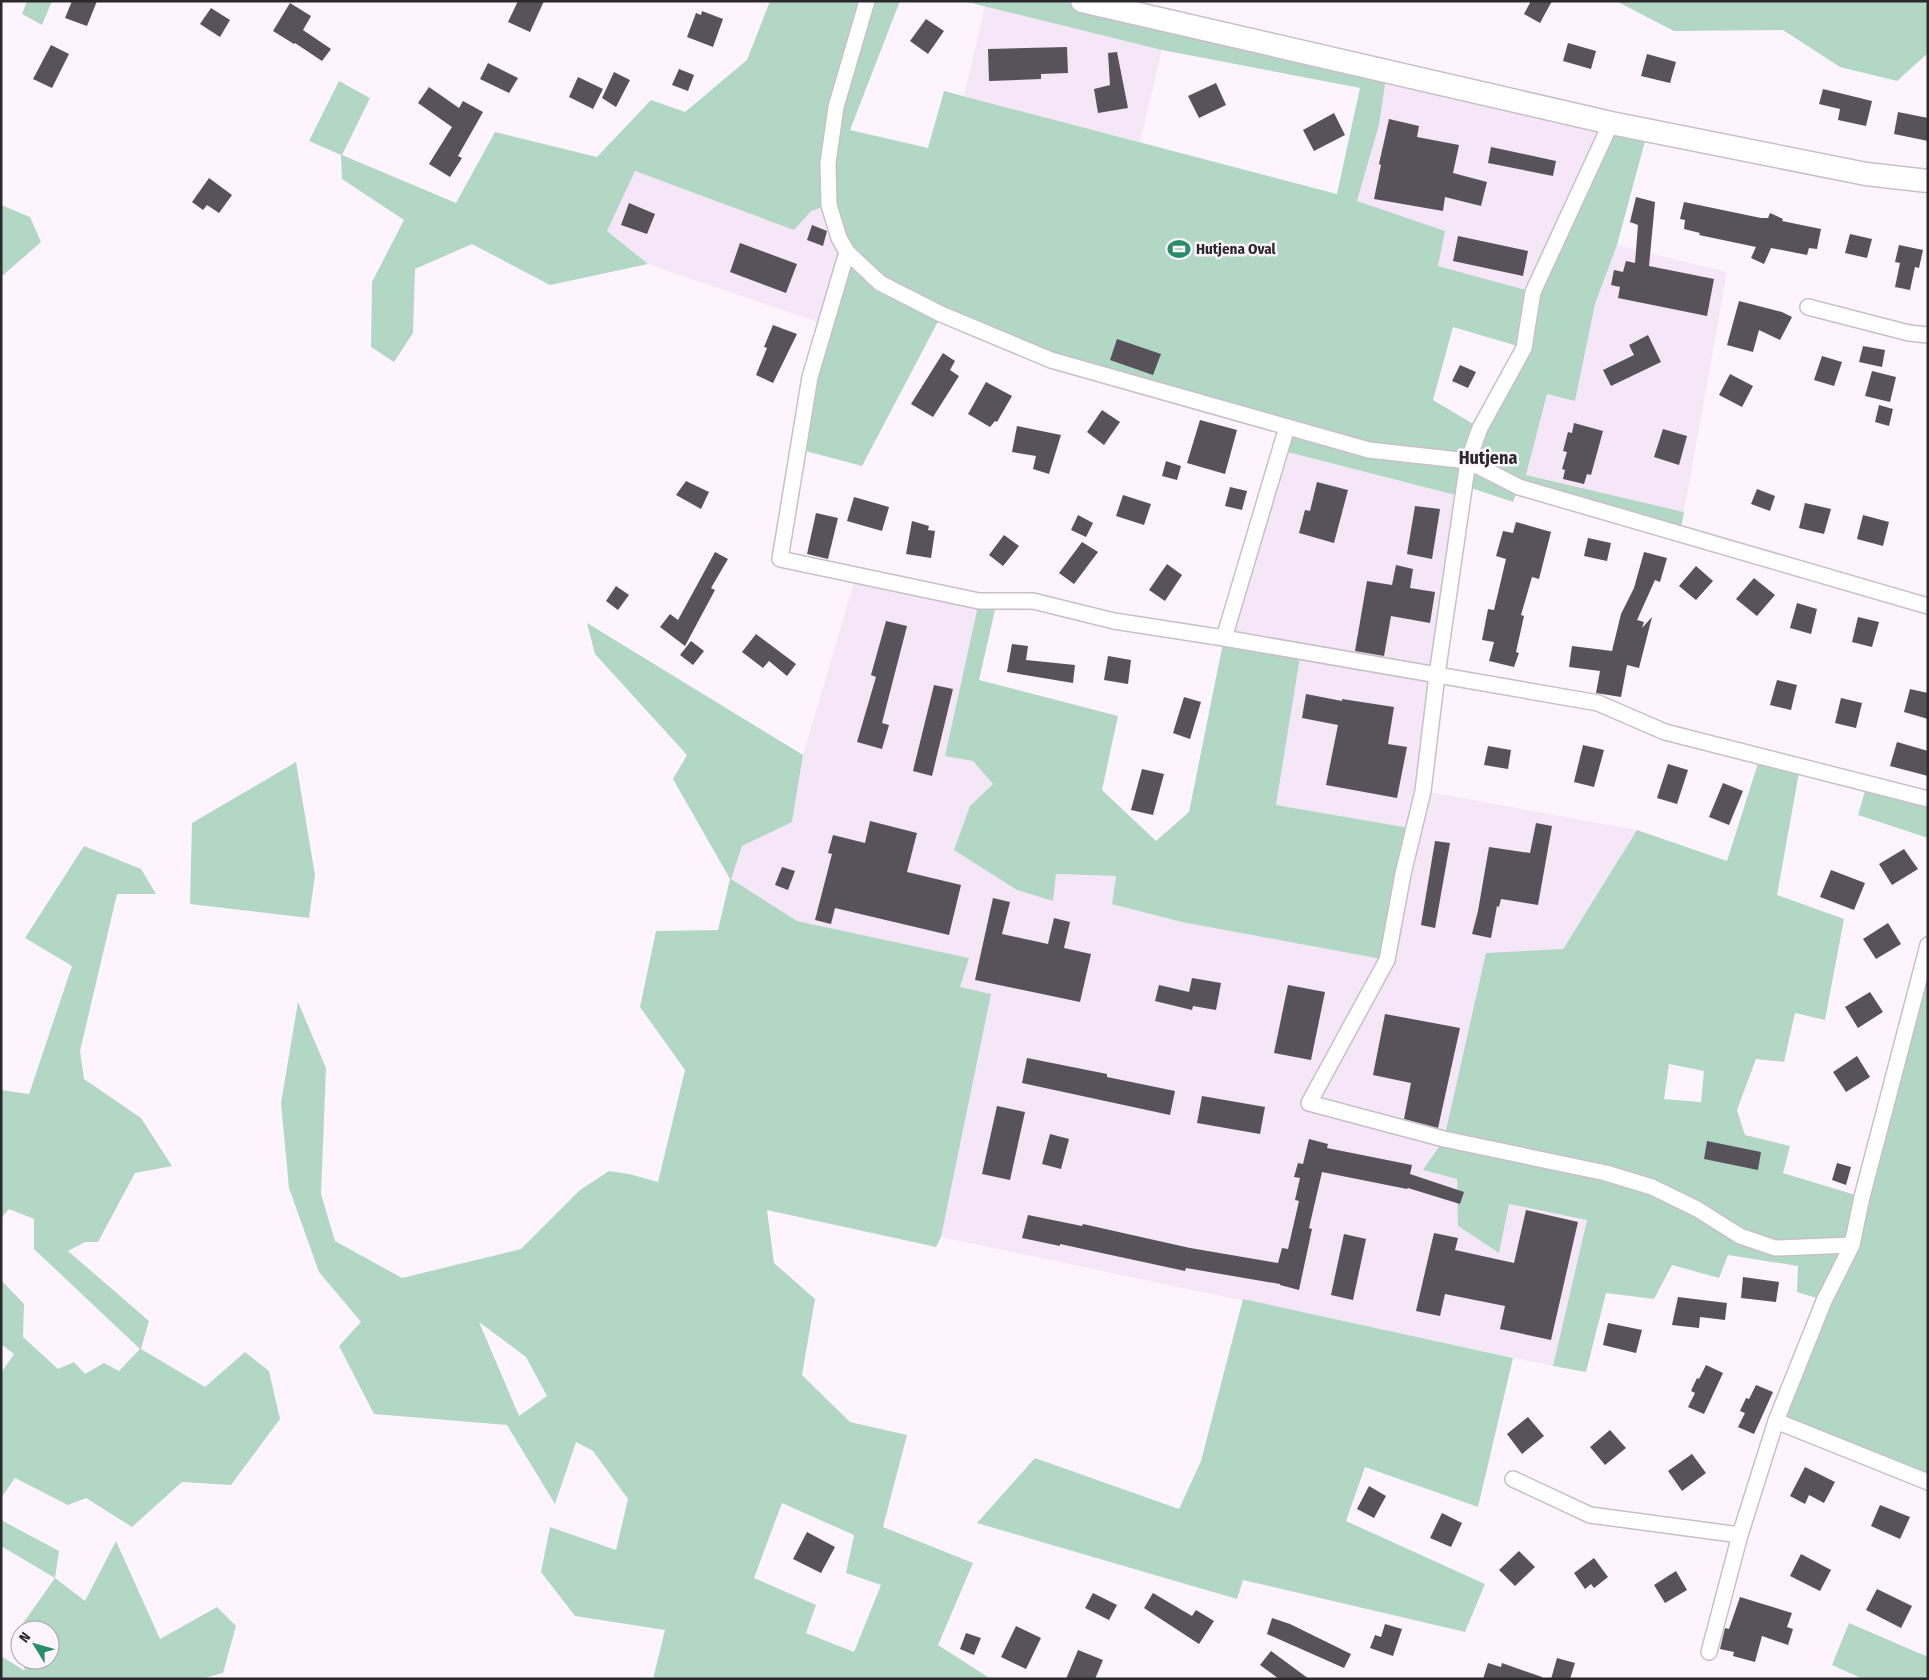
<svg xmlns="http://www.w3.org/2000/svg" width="1929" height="1680" viewBox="0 0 1929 1680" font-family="'Fira Sans Condensed',sans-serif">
<rect width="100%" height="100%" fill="#fdf4fe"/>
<!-- built -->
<g fill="#f5e7f7">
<path d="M985 6 1162 50 1140 142 964 96Z"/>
<path d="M1387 71 1611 123 1533 292 1437 266 1357 201 1379 125Z"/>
<path d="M635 171 794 229 811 211 829 205 847 252 826 325 648 264 607 231Z"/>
<path d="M1617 245 1727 272 1684 512 1526 475 1547 394 1575 400 1595 304Z"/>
<path d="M1280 450 1463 497 1423 791 1637 830 1423 1170 1457 1179 1458 1226 1499 1253 1508 1204 1587 1219 1553 1366 941 1237 991 994 959 987 969 958 797 921 730 879 742 846 792 822 803 755 856 576 979 601 945 756 973 761 993 784 970 806 1053 900 1056 874 1116 876 1113 904 1276 805 1301 651 1224 638Z"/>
</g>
<!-- green -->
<g fill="#b2d8c5" fill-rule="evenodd">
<path d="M27 1H52L42 25 22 14Z"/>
<path d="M770 1H900L850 130 928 148 944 91 1337 194 1360 88 1162 50 963 1H1082L1387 71 1379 125 1357 201 1445 231 1438 266 1533 292 1611 123 1648 130 1617 245 1595 304 1575 401 1547 394 1526 475 1684 512 1680 534 1519 487 1513 502 1465 486 1463 497 1280 450 1286 427 1051 360 942 314 862 466 798 449 847 253 829 205 811 211 794 230 635 171 607 231 648 264 550 285 472 244 415 269 413 333 394 362 371 347 372 282 404 220 342 179 341 155 309 141 339 81 370 98 342 155 456 203 495 132 597 157 651 100 685 112 747 60ZM1453 327 1524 348 1480 428 1433 400Z"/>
<path d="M1616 1H1928V53L1897 81 1840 67 1783 30 1674 31Z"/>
<path d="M1 205 30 217 41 242 1 277Z"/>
<path d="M979 601H997L979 680 1118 716 1102 790 1156 841 1189 812 1224 638 1301 651 1276 805 1415 829 1387 960 1182 922 1112 904 1116 876 1056 874 1053 901 1017 890 954 850 970 806 993 784 973 761 945 756Z"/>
<path d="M587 623 803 755 792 822 742 846 731 879 797 921 969 958 960 987 991 994 941 1237 936 1247 767 1210 774 1263 815 1299 802 1375 850 1422 907 1435 883 1527 973 1563 938 1645 991 1679H653L665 1630 575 1616 541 1572 550 1527 616 1550 628 1499 593 1451 576 1442 555 1504 507 1425 374 1414 339 1346 361 1322 319 1272 289 1188 281 1103 298 1002 326 1068 321 1194 335 1241 402 1278 521 1249 580 1190 609 1171 629 1174 658 1182 685 1070 640 1007 656 931 718 930 730 879 673 779 687 755 595 654ZM479 1322 526 1357 547 1396 519 1416ZM782 1503 854 1535 846 1573 881 1585 854 1652 806 1633 816 1605 754 1578Z"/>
<path d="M1760 757 1800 767 1777 895 1844 919 1825 1020 1795 1013 1784 1062 1756 1059 1737 1110 1745 1135 1790 1146 1783 1173 1862 1197 1928 963V1482L1776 1421 1823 1300 1797 1292 1798 1266 1728 1255 1719 1278 1672 1265 1654 1299 1606 1293 1586 1372 1553 1366 1587 1220 1509 1204 1499 1253 1458 1226 1457 1179 1423 1170 1444 1139 1486 953 1563 949 1637 830 1727 861ZM1669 1064 1704 1071 1701 1102 1664 1099Z"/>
<path d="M296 762 315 875 309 918 190 904 192 823Z"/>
<path d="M1867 784 1928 799V838L1858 815Z"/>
<path d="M84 846 141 869 156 894H117L80 1051 84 1079 141 1118 172 1166 135 1173 98 1242H85L68 1251 149 1321 141 1349 205 1387 245 1352 269 1371 280 1419 231 1485 182 1482 132 1527 86 1498 68 1505 15 1478 1 1498V1373L14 1354 1 1344V1280L24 1304 23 1337 58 1369 74 1362 85 1374 104 1363 119 1371 140 1349 34 1249V1219L9 1209 1 1218V1090L29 1094 72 966 25 938Z"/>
<path d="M1243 1299 1513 1358 1478 1507 1365 1467 1346 1521 1485 1584 1465 1632 1243 1580 1237 1599 977 1523 1035 1458 1179 1509 1201 1461Z"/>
<path d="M1 1520 59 1551 55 1578 85 1601 116 1541 160 1639 217 1607 236 1626 223 1673 200 1679H1V1656L25 1671 22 1660H50V1630H20V1654L14 1636 55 1578 1 1546Z"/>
<path d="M1849 1623 1928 1657V1679H1863L1832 1665Z"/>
</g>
<!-- building -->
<g fill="#58525b">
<path d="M72 1H97L87 26 65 18Z"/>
<path d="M518 1H544L530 32 508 22Z"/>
<path d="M1531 1H1552L1540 23 1524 14Z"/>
<path d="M290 3 311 16 303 30 331 49 322 61 295 43 294 44 273 31Z"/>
<path d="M211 8 230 20 220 37 200 24Z"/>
<path d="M702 11 723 19 713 47 687 37 696 13 701 15Z"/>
<path d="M926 19 944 31 928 54 910 41Z"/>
<path d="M1568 43 1596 51 1591 69 1563 61Z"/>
<path d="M51 45 69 54 52 88 33 79Z"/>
<path d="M1067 47 1068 73 1041 74V79L989 81 988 49Z"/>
<path d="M1117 52 1128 108 1098 113 1094 89 1110 85 1108 53Z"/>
<path d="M1647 54 1676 62 1670 83 1641 76Z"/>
<path d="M488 63 518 78 509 93 480 79Z"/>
<path d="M679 69 694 75 688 91 672 85Z"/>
<path d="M614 72 630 80 616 107 602 98Z"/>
<path d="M578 77 603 89 593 109 569 97Z"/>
<path d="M1216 83 1226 105 1199 118 1188 96Z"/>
<path d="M429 87 459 108 463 101 483 112 458 156 462 158 450 177 429 164 452 127 418 103Z"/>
<path d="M1823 89 1872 101 1866 126 1838 120 1840 109 1819 104Z"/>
<path d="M1898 112 1928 118V141L1894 134Z"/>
<path d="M1334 113 1345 135 1314 151 1303 130Z"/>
<path d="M1389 119 1419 126 1417 137 1459 145 1453 173 1487 182 1481 206 1445 197 1443 211 1374 199 1381 165 1379 164Z"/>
<path d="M1491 147 1556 161 1553 176 1488 163Z"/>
<path d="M209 178 232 195 219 213 207 205 203 210 192 202Z"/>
<path d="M1636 197 1655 202 1649 266 1714 279 1707 316 1618 298 1620 287 1611 285 1614 270 1623 272 1626 261 1635 263 1638 225 1630 222Z"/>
<path d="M1684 202 1761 218H1768L1770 213 1783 219 1782 221 1821 229 1817 249 1809 248 1807 255 1771 248 1764 264 1751 258 1756 247 1699 235 1700 233 1684 229 1685 220 1680 219Z"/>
<path d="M629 203 655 214 647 234 621 225Z"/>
<path d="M812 225 827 231 823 246 807 240Z"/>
<path d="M1850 234 1872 239 1867 258 1845 253Z"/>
<path d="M1458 236 1528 251 1523 276 1453 261Z"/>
<path d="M740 243 797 264 786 293 730 272Z"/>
<path d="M1899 245 1923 250 1919 268 1915 267 1910 290 1895 287 1900 263 1895 262Z"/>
<path d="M1739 301 1782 312 1792 317 1780 340 1759 330 1753 352 1727 345Z"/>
<path d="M773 325 797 334 773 383 756 375 767 348 764 347Z"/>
<path d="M1648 335 1661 362 1611 386 1603 370 1634 355 1629 345Z"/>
<path d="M1117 339 1161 354 1153 375 1110 360Z"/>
<path d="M1863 346 1885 350 1882 367 1859 362Z"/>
<path d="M943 353 955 361 950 370 959 376 933 417 911 404Z"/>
<path d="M1822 356 1842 362 1834 386 1814 380Z"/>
<path d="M1460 365 1476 372 1468 388 1452 381Z"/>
<path d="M1872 371 1896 377 1890 402 1865 396Z"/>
<path d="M1730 374 1753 386 1742 407 1719 395Z"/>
<path d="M986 382 1012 396 997 422 995 421 990 427 968 414Z"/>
<path d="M1879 405 1893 409 1889 426 1875 422Z"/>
<path d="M1102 410 1120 422 1104 445 1087 432Z"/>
<path d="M1200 420 1237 430 1225 474 1187 463Z"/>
<path d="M1574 423 1603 431 1591 475 1587 474 1584 484 1563 479 1565 470 1562 469 1567 452 1563 451 1568 432 1572 433Z"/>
<path d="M1017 426 1061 435 1049 474 1033 469 1036 456 1012 452Z"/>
<path d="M1663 429 1687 436 1679 465 1654 457Z"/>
<path d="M1166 461 1181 466 1177 480 1162 476Z"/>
<path d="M686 481 709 492 701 509 676 495Z"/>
<path d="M1317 482 1348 490 1334 543 1299 533 1305 510 1310 511Z"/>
<path d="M1230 487 1247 491 1242 510 1225 506Z"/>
<path d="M1757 489 1775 496 1770 511 1751 504Z"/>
<path d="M1123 495 1151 504 1144 525 1116 516Z"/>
<path d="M854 497 889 507 882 531 847 521Z"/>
<path d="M1805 503 1831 509 1824 534 1799 528Z"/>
<path d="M1415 506 1440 509 1432 559 1407 554Z"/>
<path d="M816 513 838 518 828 559 807 554Z"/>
<path d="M1078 515 1093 523 1086 537 1071 530Z"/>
<path d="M1863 515 1889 522 1883 546 1857 539Z"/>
<path d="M912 521 929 526 928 530 935 531 931 558 906 554Z"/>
<path d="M1516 522 1551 532 1539 579 1532 577 1521 615 1524 616 1516 652 1519 653 1514 667 1489 661 1494 642 1482 640 1488 609 1494 610 1506 559 1496 556 1503 531 1513 533Z"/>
<path d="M1004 535 1019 546 1003 566 989 555Z"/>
<path d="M1588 538 1611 543 1607 561 1584 556Z"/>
<path d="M1082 542 1098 552 1074 584 1059 573Z"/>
<path d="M715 552 728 559 711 588 715 590 685 646 660 627 670 614 678 620Z"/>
<path d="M1644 552 1667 558 1660 582 1655 580 1637 620 1644 622 1642 628 1652 617 1639 668 1627 665 1621 697 1596 693 1600 671 1569 667 1572 646 1612 651 1621 614 1634 588Z"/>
<path d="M1167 564 1182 575 1165 601 1149 590Z"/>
<path d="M1396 565 1413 569 1410 588 1435 592 1430 623 1391 616 1384 656 1355 651 1367 581 1392 585Z"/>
<path d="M1696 566 1713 581 1696 600 1679 586Z"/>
<path d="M1754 578 1775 595 1757 616 1736 599Z"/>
<path d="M616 586 629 595 618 610 606 601Z"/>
<path d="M1797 603 1817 609 1811 634 1790 628Z"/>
<path d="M1858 617 1879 622 1872 647 1852 642Z"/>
<path d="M886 621 907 626 882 723 889 725 882 749 857 742 876 677 871 675Z"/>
<path d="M756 634 796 664 787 676 769 661 763 668 742 652Z"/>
<path d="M691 641 704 651 693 665 680 655Z"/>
<path d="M1012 644 1028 646 1026 660 1075 665 1073 683 1007 672Z"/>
<path d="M1108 656 1131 660 1128 684 1104 680Z"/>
<path d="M1777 680 1797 685 1791 710 1770 705Z"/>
<path d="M934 685 953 689 932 776 913 771Z"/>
<path d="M1910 689 1928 693V719L1904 712Z"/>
<path d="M1306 694 1342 701V699L1394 707 1388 744 1407 747 1397 798 1326 785 1338 725 1302 718Z"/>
<path d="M1184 697 1201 702 1190 739 1173 733Z"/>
<path d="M1841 698 1862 703 1856 728 1835 723Z"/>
<path d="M1897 742 1928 751V776L1890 766Z"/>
<path d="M1583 745 1604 750 1594 787 1574 782Z"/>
<path d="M1488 746 1511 750 1508 769 1484 765Z"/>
<path d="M1668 764 1688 770 1677 804 1657 798Z"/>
<path d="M1142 769 1164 774 1153 815 1131 810Z"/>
<path d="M1723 783 1743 791 1729 825 1709 817Z"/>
<path d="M870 821 917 833 907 872 961 885 949 935 835 908 831 924 815 920 832 854 828 853 833 835 865 843Z"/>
<path d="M1536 823 1552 826 1538 905 1501 899 1499 907 1497 906 1491 938 1472 934 1478 911 1489 847 1530 853Z"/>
<path d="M1435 841 1450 843 1435 928 1421 925Z"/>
<path d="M1904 849 1918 869 1892 885 1879 864Z"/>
<path d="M782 867 795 871 788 890 775 885Z"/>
<path d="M1831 870 1865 883 1854 910 1820 897Z"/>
<path d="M993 898 1010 902 1002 934 1048 944 1054 918 1070 922 1064 948 1091 954 1080 1002 975 980Z"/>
<path d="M1888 923 1901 944 1876 959 1863 939Z"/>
<path d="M1192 978 1221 983 1216 1010 1193 1006 1192 1010 1155 1001 1159 985 1189 992Z"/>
<path d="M1288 985 1325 992 1311 1060 1274 1053Z"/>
<path d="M1870 992 1883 1012 1858 1028 1845 1007Z"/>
<path d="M1385 1014 1460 1028 1438 1128 1404 1119 1411 1083 1373 1075Z"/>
<path d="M1857 1056 1870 1077 1846 1092 1833 1072Z"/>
<path d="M1027 1058 1107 1074V1077L1175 1091 1170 1115 1022 1083Z"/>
<path d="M1202 1096 1265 1107 1260 1134 1197 1123Z"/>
<path d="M997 1106 1025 1112 1010 1180 982 1174Z"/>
<path d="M1050 1134 1069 1139 1061 1169 1042 1164Z"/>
<path d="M1309 1139 1328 1144 1327 1148 1412 1165 1410 1174 1464 1192 1460 1204 1408 1188 1407 1189 1322 1172 1309 1228 1312 1229 1299 1290 1280 1285V1284L1186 1268 1185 1271 1060 1244V1246L1022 1238 1028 1215 1082 1226 1083 1224 1190 1248 1278 1263 1282 1248 1288 1249 1299 1201 1295 1200 1300 1178 1294 1177 1298 1163 1303 1164Z"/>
<path d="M1707 1141 1761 1152 1758 1170 1704 1159Z"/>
<path d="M1837 1163 1851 1167 1846 1185 1832 1180Z"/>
<path d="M1526 1210 1578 1222 1551 1340 1500 1329 1505 1306 1445 1294 1440 1316 1416 1311 1434 1233 1458 1238 1455 1250 1514 1263Z"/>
<path d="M1344 1234 1366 1239 1353 1300 1331 1295Z"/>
<path d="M1743 1277 1779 1282 1776 1302 1741 1298Z"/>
<path d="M1678 1297 1727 1303 1725 1320 1700 1317 1699 1328 1672 1325Z"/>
<path d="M1608 1323 1642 1330 1636 1353 1603 1345Z"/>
<path d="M1706 1365 1723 1373 1704 1414 1688 1407 1695 1393 1691 1391 1697 1378 1699 1379Z"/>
<path d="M1756 1385 1773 1392 1754 1434 1738 1427 1745 1413 1740 1411 1746 1398 1749 1399Z"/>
<path d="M1528 1417 1544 1436 1522 1454 1507 1434Z"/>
<path d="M1610 1430 1626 1448 1605 1465 1590 1447Z"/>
<path d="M1692 1454 1706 1473 1682 1491 1668 1471Z"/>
<path d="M1805 1467 1835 1482 1824 1503 1809 1495 1805 1504 1790 1496Z"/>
<path d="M1369 1486 1386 1496 1374 1518 1357 1509Z"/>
<path d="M1880 1505 1910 1517 1900 1539 1871 1526Z"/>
<path d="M1442 1513 1462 1523 1451 1547 1430 1538Z"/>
<path d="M807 1532 835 1547 821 1573 793 1559Z"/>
<path d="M1519 1551 1535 1567 1515 1586 1499 1570Z"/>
<path d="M1801 1554 1831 1570 1820 1591 1790 1576Z"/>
<path d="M1594 1558 1608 1577 1594 1588 1591 1584 1585 1589 1574 1573Z"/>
<path d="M1676 1571 1687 1590 1665 1603 1654 1585Z"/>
<path d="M1877 1589 1912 1606 1901 1628 1866 1610Z"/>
<path d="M1093 1593 1117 1605 1109 1620 1085 1608Z"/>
<path d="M1153 1593 1192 1616 1196 1610 1214 1621 1199 1644 1144 1608Z"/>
<path d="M1740 1597 1792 1613 1787 1627 1793 1629 1788 1645 1762 1636 1755 1662 1733 1656 1734 1652 1720 1649 1725 1628 1729 1629Z"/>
<path d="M1272 1618 1290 1624 1351 1654 1344 1668 1267 1634Z"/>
<path d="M1385 1624 1402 1629 1393 1656 1370 1648 1375 1635 1381 1637Z"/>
<path d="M1016 1626 1041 1638 1026 1669 1001 1657Z"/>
<path d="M966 1633 981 1638 974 1655 960 1649Z"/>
<path d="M1078 1650 1103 1660 1095 1679H1066Z"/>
<path d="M1271 1651 1309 1679H1279L1260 1665Z"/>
<path d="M1557 1658 1575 1663 1570 1679H1551Z"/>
<path d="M1488 1663 1501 1667 1502 1663 1542 1677V1679H1483Z"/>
</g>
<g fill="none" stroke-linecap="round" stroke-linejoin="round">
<defs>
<g id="minor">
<path d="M867 1 836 107 828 163 829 205 839 238 847 252 880 283 941 314 1051 360 1369 450 1468 461 1519 487 1928 606"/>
<path d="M1611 123 1533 292 1524 348 1480 428 1468 461 1437 675 1423 791 1403 874 1387 960 1309 1103 1444 1139 1606 1173 1652 1187 1697 1209 1740 1236 1775 1248 1852 1245"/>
<path d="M847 252 810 377 780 559 979 601H1033L1114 621 1224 638 1598 703 1665 732 1928 799"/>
<path d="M1808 307 1909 333 1928 335"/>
<path d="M1224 638 1287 427"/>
<path d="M1776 1421 1928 1482"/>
<path d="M1513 1479 1590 1515 1740 1535"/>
<path d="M1709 1652 1740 1535 1776 1421 1824 1301 1852 1245 1862 1197 1928 945"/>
</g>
<path id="secondary" d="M1082 1 1611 123 1866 174 1928 181"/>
</defs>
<!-- minor casing -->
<use href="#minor" stroke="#c8bfc9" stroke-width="18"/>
<!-- secondary casing -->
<use href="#secondary" stroke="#c8bfc9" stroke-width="25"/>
<!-- minor -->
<use href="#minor" stroke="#fff" stroke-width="15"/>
<!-- secondary -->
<use href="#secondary" stroke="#fff" stroke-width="22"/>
</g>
<!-- icons -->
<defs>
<symbol id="stadium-bare" viewBox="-9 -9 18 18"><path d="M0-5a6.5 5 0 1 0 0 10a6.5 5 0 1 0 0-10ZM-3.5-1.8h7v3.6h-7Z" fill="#288e69" stroke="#fdf4fe" stroke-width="2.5" paint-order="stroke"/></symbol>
</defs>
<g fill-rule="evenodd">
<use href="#stadium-bare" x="1163" y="233" width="32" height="32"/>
</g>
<g text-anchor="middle" stroke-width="5" stroke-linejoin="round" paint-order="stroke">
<!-- poi labels -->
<g font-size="15" font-weight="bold" fill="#2c292d" stroke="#fdf4fe" text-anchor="start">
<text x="1196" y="254">Hutjena Oval</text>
</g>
<!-- quarter labels -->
<g font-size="18" font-weight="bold" fill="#2c292d" stroke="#fdf4fe">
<text x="1488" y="464">Hutjena</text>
</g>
</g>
<!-- border -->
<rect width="1929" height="1680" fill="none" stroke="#2c292d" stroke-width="5"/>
<!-- north arrow -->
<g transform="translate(35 1645) rotate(307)"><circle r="24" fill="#fdf4fe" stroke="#a9a3aa"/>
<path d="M0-4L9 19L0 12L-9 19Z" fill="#288e69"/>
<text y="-8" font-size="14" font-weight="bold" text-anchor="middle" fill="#2c292d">N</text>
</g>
</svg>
